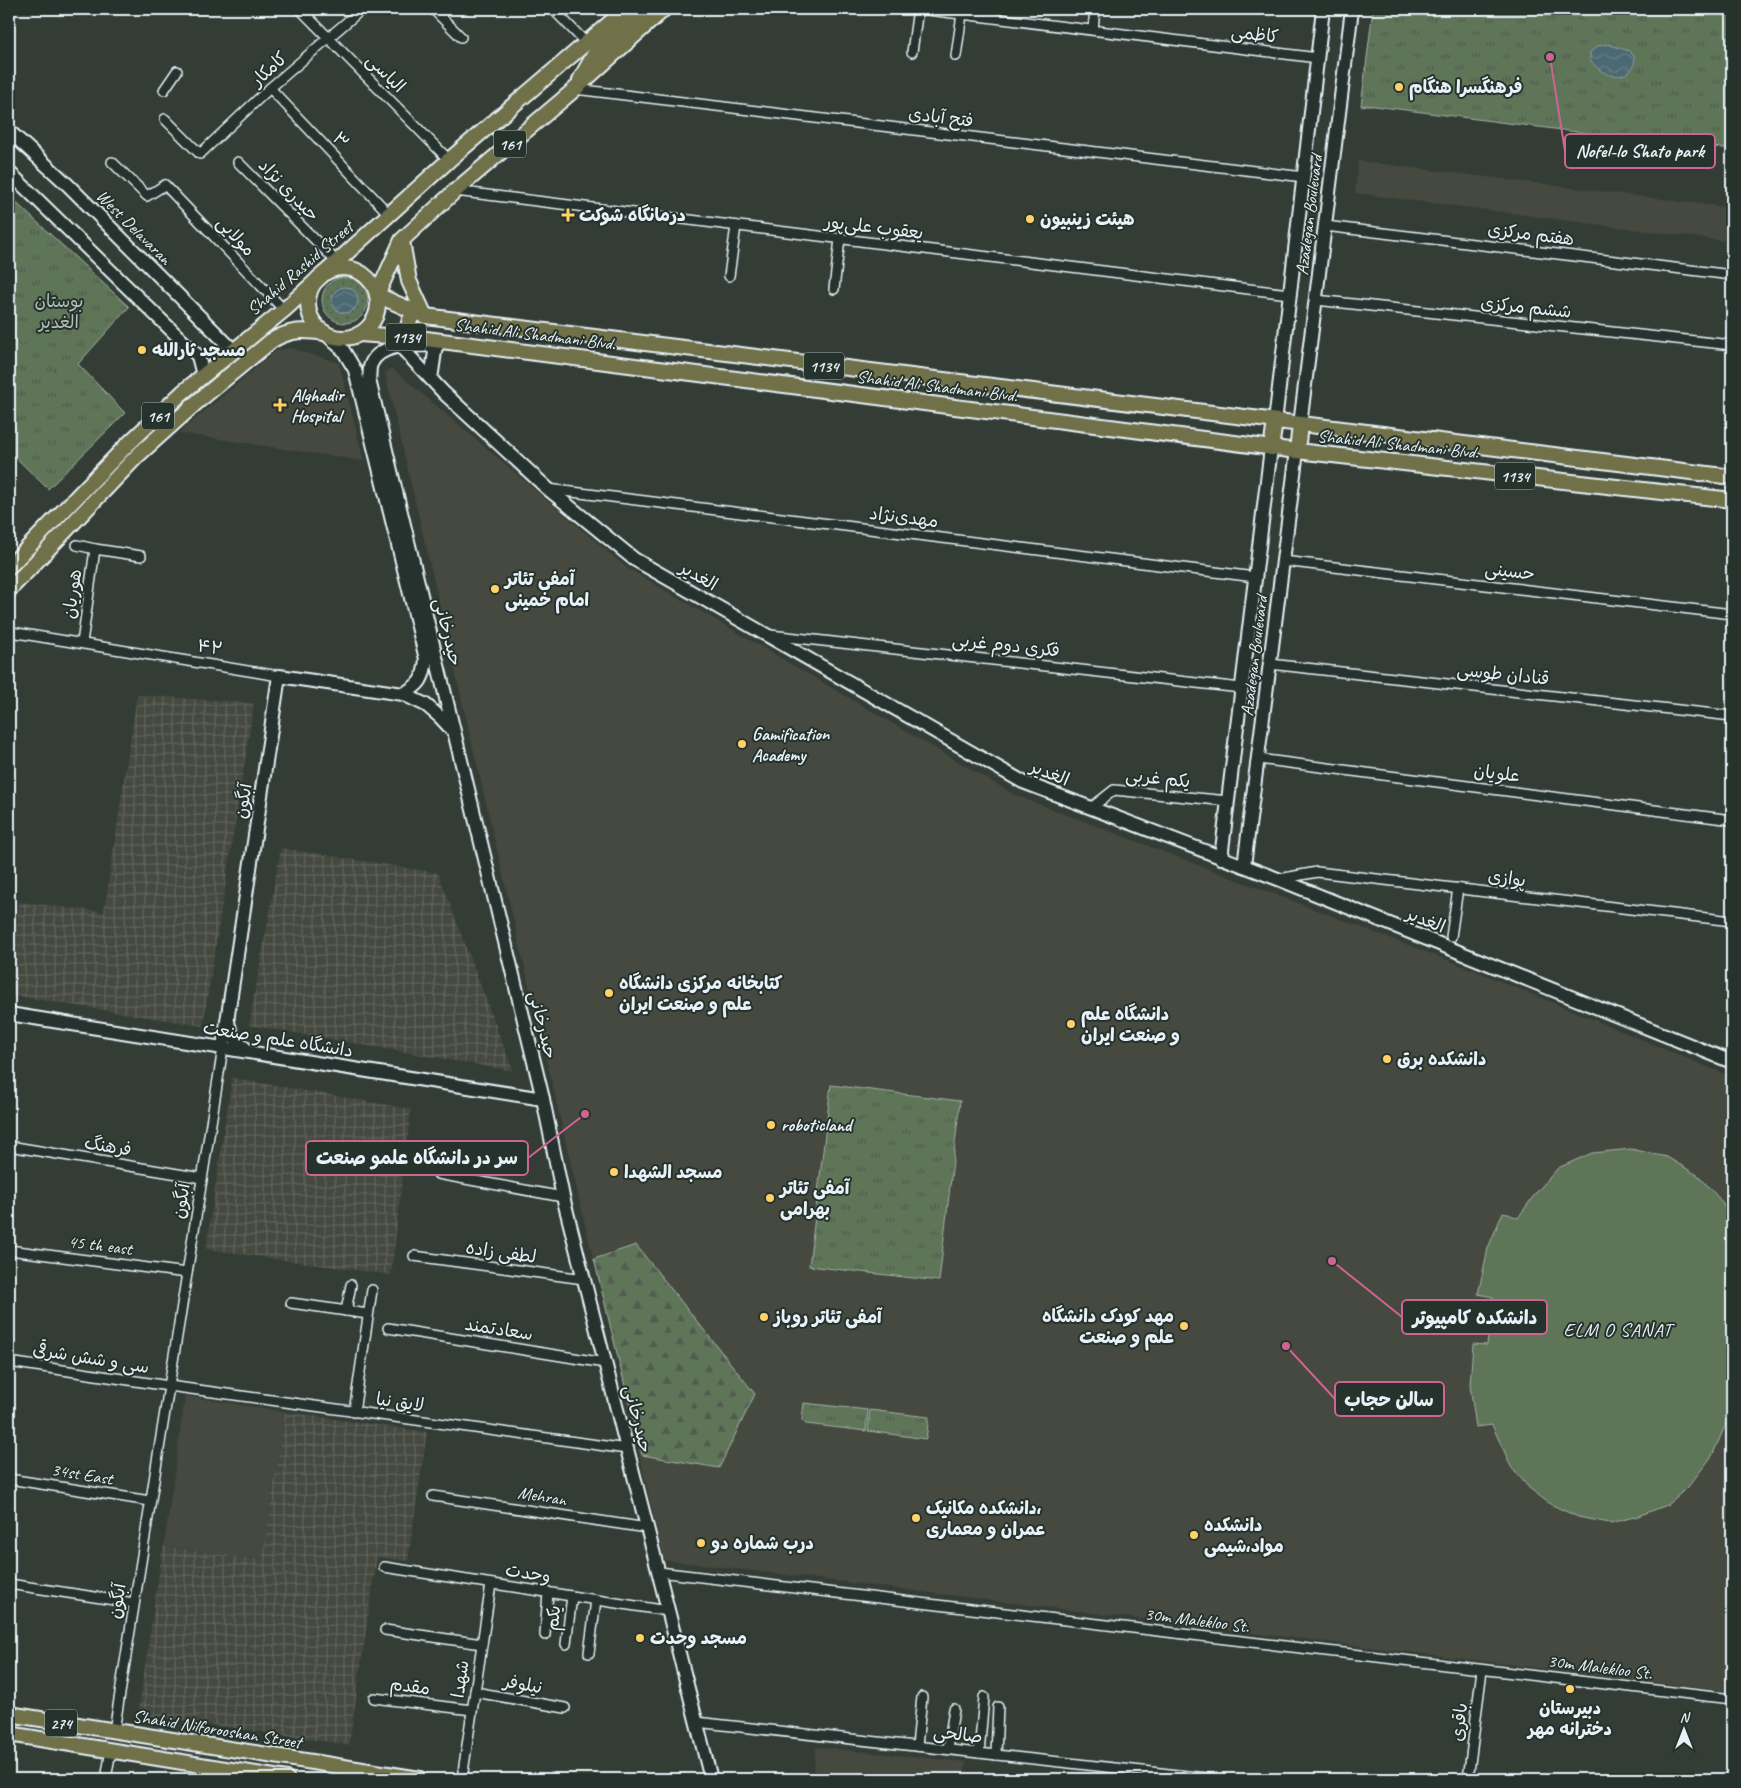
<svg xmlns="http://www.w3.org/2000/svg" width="1741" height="1788" viewBox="0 0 1741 1788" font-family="Caveat,'Playpen Sans Arabic',sans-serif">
<defs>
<pattern id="industrial-grid" width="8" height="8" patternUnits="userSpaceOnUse" patternTransform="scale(1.25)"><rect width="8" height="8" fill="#45493f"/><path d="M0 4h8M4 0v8" fill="none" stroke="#60645c"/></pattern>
<pattern id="grass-dots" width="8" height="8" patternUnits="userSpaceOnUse" patternTransform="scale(1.25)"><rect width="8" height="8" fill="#5e7458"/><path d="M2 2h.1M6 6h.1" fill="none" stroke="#515c50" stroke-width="1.8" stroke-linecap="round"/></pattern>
<pattern id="forest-firs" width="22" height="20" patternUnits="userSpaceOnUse" patternTransform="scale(1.25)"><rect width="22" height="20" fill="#5e7458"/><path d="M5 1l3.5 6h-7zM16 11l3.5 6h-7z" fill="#515c50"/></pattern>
<pattern id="park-tufts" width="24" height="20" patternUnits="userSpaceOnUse" patternTransform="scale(1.25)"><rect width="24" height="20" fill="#5e7458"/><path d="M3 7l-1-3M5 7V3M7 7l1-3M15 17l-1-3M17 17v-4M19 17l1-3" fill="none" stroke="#515c50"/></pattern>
<pattern id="water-waves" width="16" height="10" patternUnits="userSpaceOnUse" patternTransform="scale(1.25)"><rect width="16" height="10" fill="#4c6972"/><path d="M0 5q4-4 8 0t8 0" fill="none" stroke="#667f87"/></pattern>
</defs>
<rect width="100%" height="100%" fill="#343d35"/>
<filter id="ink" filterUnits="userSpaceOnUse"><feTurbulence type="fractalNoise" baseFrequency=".02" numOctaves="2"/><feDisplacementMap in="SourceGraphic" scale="10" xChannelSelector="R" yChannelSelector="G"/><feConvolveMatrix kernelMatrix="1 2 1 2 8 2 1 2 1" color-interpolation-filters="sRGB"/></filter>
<g filter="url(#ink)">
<!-- built -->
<g fill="#45493f">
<path d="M1358 161 1732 208V242L1355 193Z"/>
<path d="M291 348 339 363 364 461 179 433 277 350Z"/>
<path d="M392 368 627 568 1015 795 1476 971 1732 1077V1692L664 1560 385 373Z"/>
<path d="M185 1396 285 1412 262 1560 164 1546Z"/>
<path d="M816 1747 966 1762 964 1779H813Z"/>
</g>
<!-- industrial -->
<g fill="url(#industrial-grid)">
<path d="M137 695 254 703 203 1026 9 995V978L19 902 104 912Z"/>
<path d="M281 848 438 873 513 1071 249 1025Z"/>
<path d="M232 1078 411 1109 391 1275 206 1249Z"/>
<path d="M285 1412 427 1432 408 1561 377 1557 349 1745 138 1714 163 1546 262 1560Z"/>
</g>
<!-- grass -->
<circle fill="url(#grass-dots)" stroke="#a3b2a8" cx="345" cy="300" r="23"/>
<!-- forest -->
<path fill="url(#forest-firs)" stroke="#a3b2a8" d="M636 1245 755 1394 719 1468 642 1455 594 1259Z"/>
<!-- park -->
<g fill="url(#park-tufts)" stroke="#a3b2a8">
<path d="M1373 9H1732V149L1593 134 1367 105 1361 106Z"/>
<path d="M9 196 129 307 78 364 125 413 48 489 9 451Z"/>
<path d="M831 1085 960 1101 939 1281 809 1266Z"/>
<path d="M804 1403 868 1410 866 1431 806 1424 802 1420Z"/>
<path d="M870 1410 929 1417 926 1439 868 1431Z"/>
</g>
<!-- pitch -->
<path fill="#5e7458" stroke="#a3b2a8" d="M1631 1149 1667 1157 1699 1176 1723 1203 1732 1228V1395L1725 1426 1712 1456 1688 1487 1667 1505 1638 1516 1610 1523 1578 1517 1550 1504 1529 1488 1511 1466 1492 1425 1476 1427 1470 1385 1473 1344 1487 1345 1493 1297 1478 1294 1488 1248 1503 1212 1518 1218 1535 1194 1558 1168 1592 1153Z"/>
<!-- water -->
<g fill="url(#water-waves)" stroke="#8a9fa8">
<path d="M1608 44 1629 51 1634 56C1638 75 1616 80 1603 72 1598 69 1594 64 1590 61V52L1598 46Z"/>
<circle cx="345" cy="300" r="13"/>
</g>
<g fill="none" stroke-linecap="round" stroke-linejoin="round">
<defs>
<g id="minor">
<path d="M300 9 449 160"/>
<path d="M433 9 461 37"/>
<path d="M553 9 586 43"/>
<path d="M920 9 1318 58"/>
<path d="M1093 30 1095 9"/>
<path d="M912 52 918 9"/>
<path d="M956 56 962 14"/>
<path d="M270 88 389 214"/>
<path d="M575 89 1304 177"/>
<path d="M164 90 177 71"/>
<path d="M165 119 200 154 270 88 362 9"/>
<path d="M112 162 147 196 165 185 284 310"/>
<path d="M238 162 337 262"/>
<path d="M455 191 1289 294"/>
<path d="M1325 226 1732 275"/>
<path d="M729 276 736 226"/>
<path d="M834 289 840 239"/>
<path d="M1316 300 1732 345"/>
<path d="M548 489 1255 577"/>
<path d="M77 545 95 549"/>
<path d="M1283 561 1732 614"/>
<path d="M11 632 279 676"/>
<path d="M770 635 1241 688"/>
<path d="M82 643 95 549 141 556"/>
<path d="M1270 664 1732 716"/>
<path d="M1258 759 1732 820"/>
<path d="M1091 808 1114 790 1228 801"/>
<path d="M1279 879 1317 872 1732 921"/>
<path d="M1451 937 1458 888"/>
<path d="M9 1146 202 1178"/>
<path d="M438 1174 563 1197"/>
<path d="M9 1250 187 1273"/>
<path d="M414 1256 584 1279"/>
<path d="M291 1303 368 1314"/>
<path d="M346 1311 351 1285"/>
<path d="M388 1328 605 1363"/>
<path d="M9 1362 169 1386 627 1449"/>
<path d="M354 1412 372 1290"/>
<path d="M9 1479 150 1501"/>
<path d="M433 1496 647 1528"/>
<path d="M384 1567 668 1611"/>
<path d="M659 1572 1732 1699"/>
<path d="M9 1584 134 1603"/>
<path d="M385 1630 482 1644"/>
<path d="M545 1635 548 1592"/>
<path d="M566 1644 572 1596"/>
<path d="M589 1653 596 1600"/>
<path d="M475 1692 565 1708"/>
<path d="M374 1698 472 1710"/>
<path d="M696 1722 1215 1779"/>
<path d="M114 1731 223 1048"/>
<path d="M917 1746 922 1697"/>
<path d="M948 1749 954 1709"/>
<path d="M979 1753 984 1697"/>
<path d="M996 1755 998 1707"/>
<path d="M106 1779 111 1750"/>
<path d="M462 1779 491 1584"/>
<path d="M1468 1779 1482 1670"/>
</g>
<g id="secondary">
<path d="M9 131 68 185 233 350"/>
<path d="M9 172 198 356 203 375"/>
<path d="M325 333 343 350 355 370 426 659C424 679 420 685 403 694"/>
<path d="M438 345C418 346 381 341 371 364 369 368 370 375 369 380L543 1099 563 1197 711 1779"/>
<path d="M400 346 444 393 548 489 634 559 1023 782 1278 879 1732 1062"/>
<path d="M431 379 436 345"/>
<path d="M1275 422 1323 9"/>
<path d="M1300 425 1352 9"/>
<path d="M1221 858 1271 448"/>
<path d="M1244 866 1297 451"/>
<path d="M9 1014 543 1099"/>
<path d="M228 1021C230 1036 238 1043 250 1052"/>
<path d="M223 1048 279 676 403 694 426 705 440 717 453 731"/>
</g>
<g id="primary">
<path d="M664 9 575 89 455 191 402 240 377 295 425 316 1732 477"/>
<path d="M580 80 595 53 645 9"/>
<path d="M402 241 409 281 425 316"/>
<circle cx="343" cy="303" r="35"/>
<path d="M360 334 426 339 1297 451 1732 500"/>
<path d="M411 338C407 328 407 321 415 313"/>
<path d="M1271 448 1275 422"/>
<path d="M1297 451 1300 425"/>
<path d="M9 567 126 446 183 392 284 310 449 160 626 9"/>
<path d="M9 590 137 456 197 402 271 341C291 329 303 330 325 333"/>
<path d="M9 1714 420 1779"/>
<path d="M9 1734 287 1779"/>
</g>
</defs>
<!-- minor casing -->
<use href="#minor" stroke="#e8f1f8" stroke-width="12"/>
<!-- secondary casing -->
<use href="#secondary" stroke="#e8f1f8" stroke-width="16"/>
<!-- primary casing -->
<use href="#primary" stroke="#e8f1f8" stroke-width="18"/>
<!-- minor -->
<use href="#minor" stroke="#26332d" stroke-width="9"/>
<!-- secondary -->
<use href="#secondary" stroke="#26332d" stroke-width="12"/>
<!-- primary -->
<use href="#primary" stroke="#6f704a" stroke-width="14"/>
</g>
</g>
<!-- markers -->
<g fill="#ffd166" stroke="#26332d" stroke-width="2">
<circle cx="1399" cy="87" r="5"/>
<path d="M565.5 207.5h5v5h5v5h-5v5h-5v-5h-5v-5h5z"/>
<circle cx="1030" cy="219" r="5"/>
<circle cx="142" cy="350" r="5"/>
<path d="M277.5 397.5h5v5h5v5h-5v5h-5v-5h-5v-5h5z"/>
<circle cx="495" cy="589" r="5"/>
<circle cx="742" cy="744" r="5"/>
<circle cx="609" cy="993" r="5"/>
<circle cx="1071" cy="1024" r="5"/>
<circle cx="1387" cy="1059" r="5"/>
<circle cx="771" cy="1125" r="5"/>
<circle cx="614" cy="1172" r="5"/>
<circle cx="770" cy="1198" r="5"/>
<circle cx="764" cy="1317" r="5"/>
<circle cx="1184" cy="1326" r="5"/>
<circle cx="916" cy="1518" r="5"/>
<circle cx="1194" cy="1535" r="5"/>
<circle cx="701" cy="1543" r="5"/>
<circle cx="640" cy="1638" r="5"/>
<circle cx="1570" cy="1689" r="5"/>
</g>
<g text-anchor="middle" stroke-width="4" stroke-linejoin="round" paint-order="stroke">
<!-- shield labels -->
<g fill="#26332d" stroke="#aeb8bb" stroke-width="1">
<rect x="494" y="130.5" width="32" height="27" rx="4"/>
<rect x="386" y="323.5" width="40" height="27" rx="4"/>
<rect x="804" y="352.5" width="40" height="27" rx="4"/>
<rect x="142" y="402.5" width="32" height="27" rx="4"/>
<rect x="1495" y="462.5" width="40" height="27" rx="4"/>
<rect x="45" y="1709.5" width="32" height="27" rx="4"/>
</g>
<g font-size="16" font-weight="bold" fill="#e8f1f8">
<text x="510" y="150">161</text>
<text x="406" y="343">1134</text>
<text x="824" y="372">1134</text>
<text x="158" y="422">161</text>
<text x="1515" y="482">1134</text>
<text x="61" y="1729">274</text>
</g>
<!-- street labels -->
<g font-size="18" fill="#e8f1f8" stroke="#26332d">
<text transform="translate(1255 34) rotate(7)" y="6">کاظمی</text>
<text transform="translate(269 69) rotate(-42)" y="6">کامکار</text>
<text transform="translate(386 73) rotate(45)" y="6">الیاسی</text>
<text transform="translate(941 117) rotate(7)" y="6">فتح آبادی</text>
<text transform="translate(341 140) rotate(47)" y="6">۳</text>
<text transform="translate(289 190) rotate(46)" y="6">حیدری نژاد</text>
<text transform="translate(1309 215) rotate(-83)" y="6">Azadegan Boulevard</text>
<text transform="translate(134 227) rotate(45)" y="6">West Delavaran</text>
<text transform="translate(874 227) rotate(7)" y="6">یعقوب علی‌پور</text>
<text transform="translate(1531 234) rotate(7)" y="6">هفتم مرکزی</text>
<text transform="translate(236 236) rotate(47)" y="6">مولایی</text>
<text transform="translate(300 268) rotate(-41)" y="6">Shahid Rashid Street</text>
<text transform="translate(1526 307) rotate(6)" y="6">ششم مرکزی</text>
<text transform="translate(535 334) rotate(7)" y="6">Shahid Ali Shadmani Blvd.</text>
<text transform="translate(937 386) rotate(7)" y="6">Shahid Ali Shadmani Blvd.</text>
<text transform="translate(1398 444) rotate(6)" y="6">Shahid Ali Shadmani Blvd.</text>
<text transform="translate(904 517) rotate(7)" y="6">مهدی‌نژاد</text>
<text transform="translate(1510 571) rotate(7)" y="6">حسینی</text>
<text transform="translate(699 576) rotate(30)" y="6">الغدیر</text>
<text transform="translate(72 594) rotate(-82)" y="6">هوریان</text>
<text transform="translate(448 632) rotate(76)" y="6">حیدرخانی</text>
<text transform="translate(1006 645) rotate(6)" y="6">فکری دوم غربی</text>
<text transform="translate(210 647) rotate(9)" y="6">۴۲</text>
<text transform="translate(1254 656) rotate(-83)" y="6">Azadegan Boulevard</text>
<text transform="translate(1503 674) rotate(6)" y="6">قنادان طوسی</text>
<text transform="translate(1050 773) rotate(22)" y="6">الغدیر</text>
<text transform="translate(1497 773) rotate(7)" y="6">علویان</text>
<text transform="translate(1158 778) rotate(6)" y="6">یکم غربی</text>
<text transform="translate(243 801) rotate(-81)" y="6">آبگون</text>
<text transform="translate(1507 878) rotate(7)" y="6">پوازی</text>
<text transform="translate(1426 920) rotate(22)" y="6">الغدیر</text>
<text transform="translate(543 1025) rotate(76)" y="6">حیدرخانی</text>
<text transform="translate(278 1039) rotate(9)" y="6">دانشگاه علم و صنعت</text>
<text transform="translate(108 1146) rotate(9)" y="6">فرهنگ</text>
<text transform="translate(181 1201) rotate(-81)" y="6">آبگون</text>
<text transform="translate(100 1245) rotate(7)" y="6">45 th east</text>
<text transform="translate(501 1252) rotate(8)" y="6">لطفی زاده</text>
<text transform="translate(499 1329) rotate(9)" y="6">سعادتمند</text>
<text transform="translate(91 1358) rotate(9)" y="6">سی و شش شرقی</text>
<text transform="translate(400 1402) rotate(8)" y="6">لایق نیا</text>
<text transform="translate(638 1419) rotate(76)" y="6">حیدرخانی</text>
<text transform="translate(82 1474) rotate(9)" y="6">34st East</text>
<text transform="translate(542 1496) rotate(9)" y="6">Mehran</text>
<text transform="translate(528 1573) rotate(9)" y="6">وحدت</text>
<text transform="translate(117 1601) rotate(-81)" y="6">آبگون</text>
<text transform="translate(553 1618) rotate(-83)" y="6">یکم</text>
<text transform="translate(1197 1620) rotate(7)" y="6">30m Malekloo St.</text>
<text transform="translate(1600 1667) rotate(7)" y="6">30m Malekloo St.</text>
<text transform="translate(460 1679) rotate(-82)" y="6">شهدا</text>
<text transform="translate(523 1684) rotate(10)" y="6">نیلوفر</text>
<text transform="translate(410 1686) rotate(7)" y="6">مقدم</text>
<text transform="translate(1459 1722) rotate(-83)" y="6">باقری</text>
<text transform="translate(217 1729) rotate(9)" y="6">Shahid Nilforooshan Street</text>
<text transform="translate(958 1734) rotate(7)" y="6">صالحی</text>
</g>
<!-- poi labels -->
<g font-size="18" font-weight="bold" fill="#e8f1f8" stroke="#26332d" text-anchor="start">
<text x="1409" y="93">فرهنگسرا هنگام</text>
<text x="579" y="221">درمانگاه شوکت</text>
<text x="1040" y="225">هیئت زینبیون</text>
<text x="152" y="356">مسجد ثارالله</text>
<text x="291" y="401">Alghadir<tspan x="291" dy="21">Hospital</tspan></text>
<text x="505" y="585">آمفی تئاتر<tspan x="505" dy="21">امام خمینی</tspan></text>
<text x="752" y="740">Gamification<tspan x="752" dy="21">Academy</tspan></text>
<text x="619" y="989">کتابخانه مرکزی دانشگاه<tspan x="619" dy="21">علم و صنعت ایران</tspan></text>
<text x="1081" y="1020">دانشگاه علم<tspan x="1081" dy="21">و صنعت ایران</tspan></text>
<text x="1397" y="1065">دانشکده برق</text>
<text x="781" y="1131">roboticland</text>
<text x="624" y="1178">مسجد الشهدا</text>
<text x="780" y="1194">آمفی تئاتر<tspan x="780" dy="21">بهرامی</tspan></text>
<text x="1174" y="1322" text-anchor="end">مهد کودک دانشگاه<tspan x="1174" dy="21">علم و صنعت</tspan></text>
<text x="774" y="1323">آمفی تئاتر روباز</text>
<text x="926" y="1514">دانشکده مکانیک،<tspan x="926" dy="21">عمران و معماری</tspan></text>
<text x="1204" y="1531">دانشکده<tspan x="1204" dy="21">مواد،شیمی</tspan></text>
<text x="711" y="1549">درب شماره دو</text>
<text x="650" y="1644">مسجد وحدت</text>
<text x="1570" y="1714" text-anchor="middle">دبیرستان<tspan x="1570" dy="21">دخترانه مهر</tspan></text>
</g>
<!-- park labels -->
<g font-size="18" fill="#b1bfb8" stroke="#26332d">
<text x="59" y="307">بوستان<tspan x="59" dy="21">الغدیر</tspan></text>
</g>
<!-- neighbourhood labels -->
<g font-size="19" letter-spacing="1" fill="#e8f1f8" stroke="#26332d">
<text x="1618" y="1336">ELM O SANAT</text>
</g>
</g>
<!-- callouts -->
<path fill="none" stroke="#cf6492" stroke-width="2" d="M1550 57L1565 151M585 1114L528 1158M1332 1261L1402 1317M1286 1346L1335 1399"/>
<g fill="#cf6492" stroke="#26332d" stroke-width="2">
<circle cx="1550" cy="57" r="5"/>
<circle cx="585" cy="1114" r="5"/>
<circle cx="1332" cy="1261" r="5"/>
<circle cx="1286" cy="1346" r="5"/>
</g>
<g fill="#26332d" stroke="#cf6492" stroke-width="2">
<rect x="1565" y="134" width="150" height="34" rx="5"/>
<rect x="306" y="1141" width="222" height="34" rx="5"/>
<rect x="1402" y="1300" width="145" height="34" rx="5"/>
<rect x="1335" y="1382" width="109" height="34" rx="5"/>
</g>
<g font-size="19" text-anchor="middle" font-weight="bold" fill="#e8f1f8">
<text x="1640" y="157">Nofel-lo Shato park</text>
<text x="417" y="1164">سر در دانشگاه علمو صنعت</text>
<text x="1475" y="1324">دانشکده کامپیوتر</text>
<text x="1389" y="1406">سالن حجاب</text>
</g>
<!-- margin -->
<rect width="1741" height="1788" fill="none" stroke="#26332d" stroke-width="30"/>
<rect x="15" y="15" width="1711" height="1758" fill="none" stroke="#e8f1f8" stroke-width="2" filter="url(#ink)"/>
<!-- north arrow -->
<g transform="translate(1684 1730)" stroke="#26332d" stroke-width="4" paint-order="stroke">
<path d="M0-4L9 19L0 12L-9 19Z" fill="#e8f1f8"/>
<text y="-8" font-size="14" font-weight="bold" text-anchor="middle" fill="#e8f1f8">N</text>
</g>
</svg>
